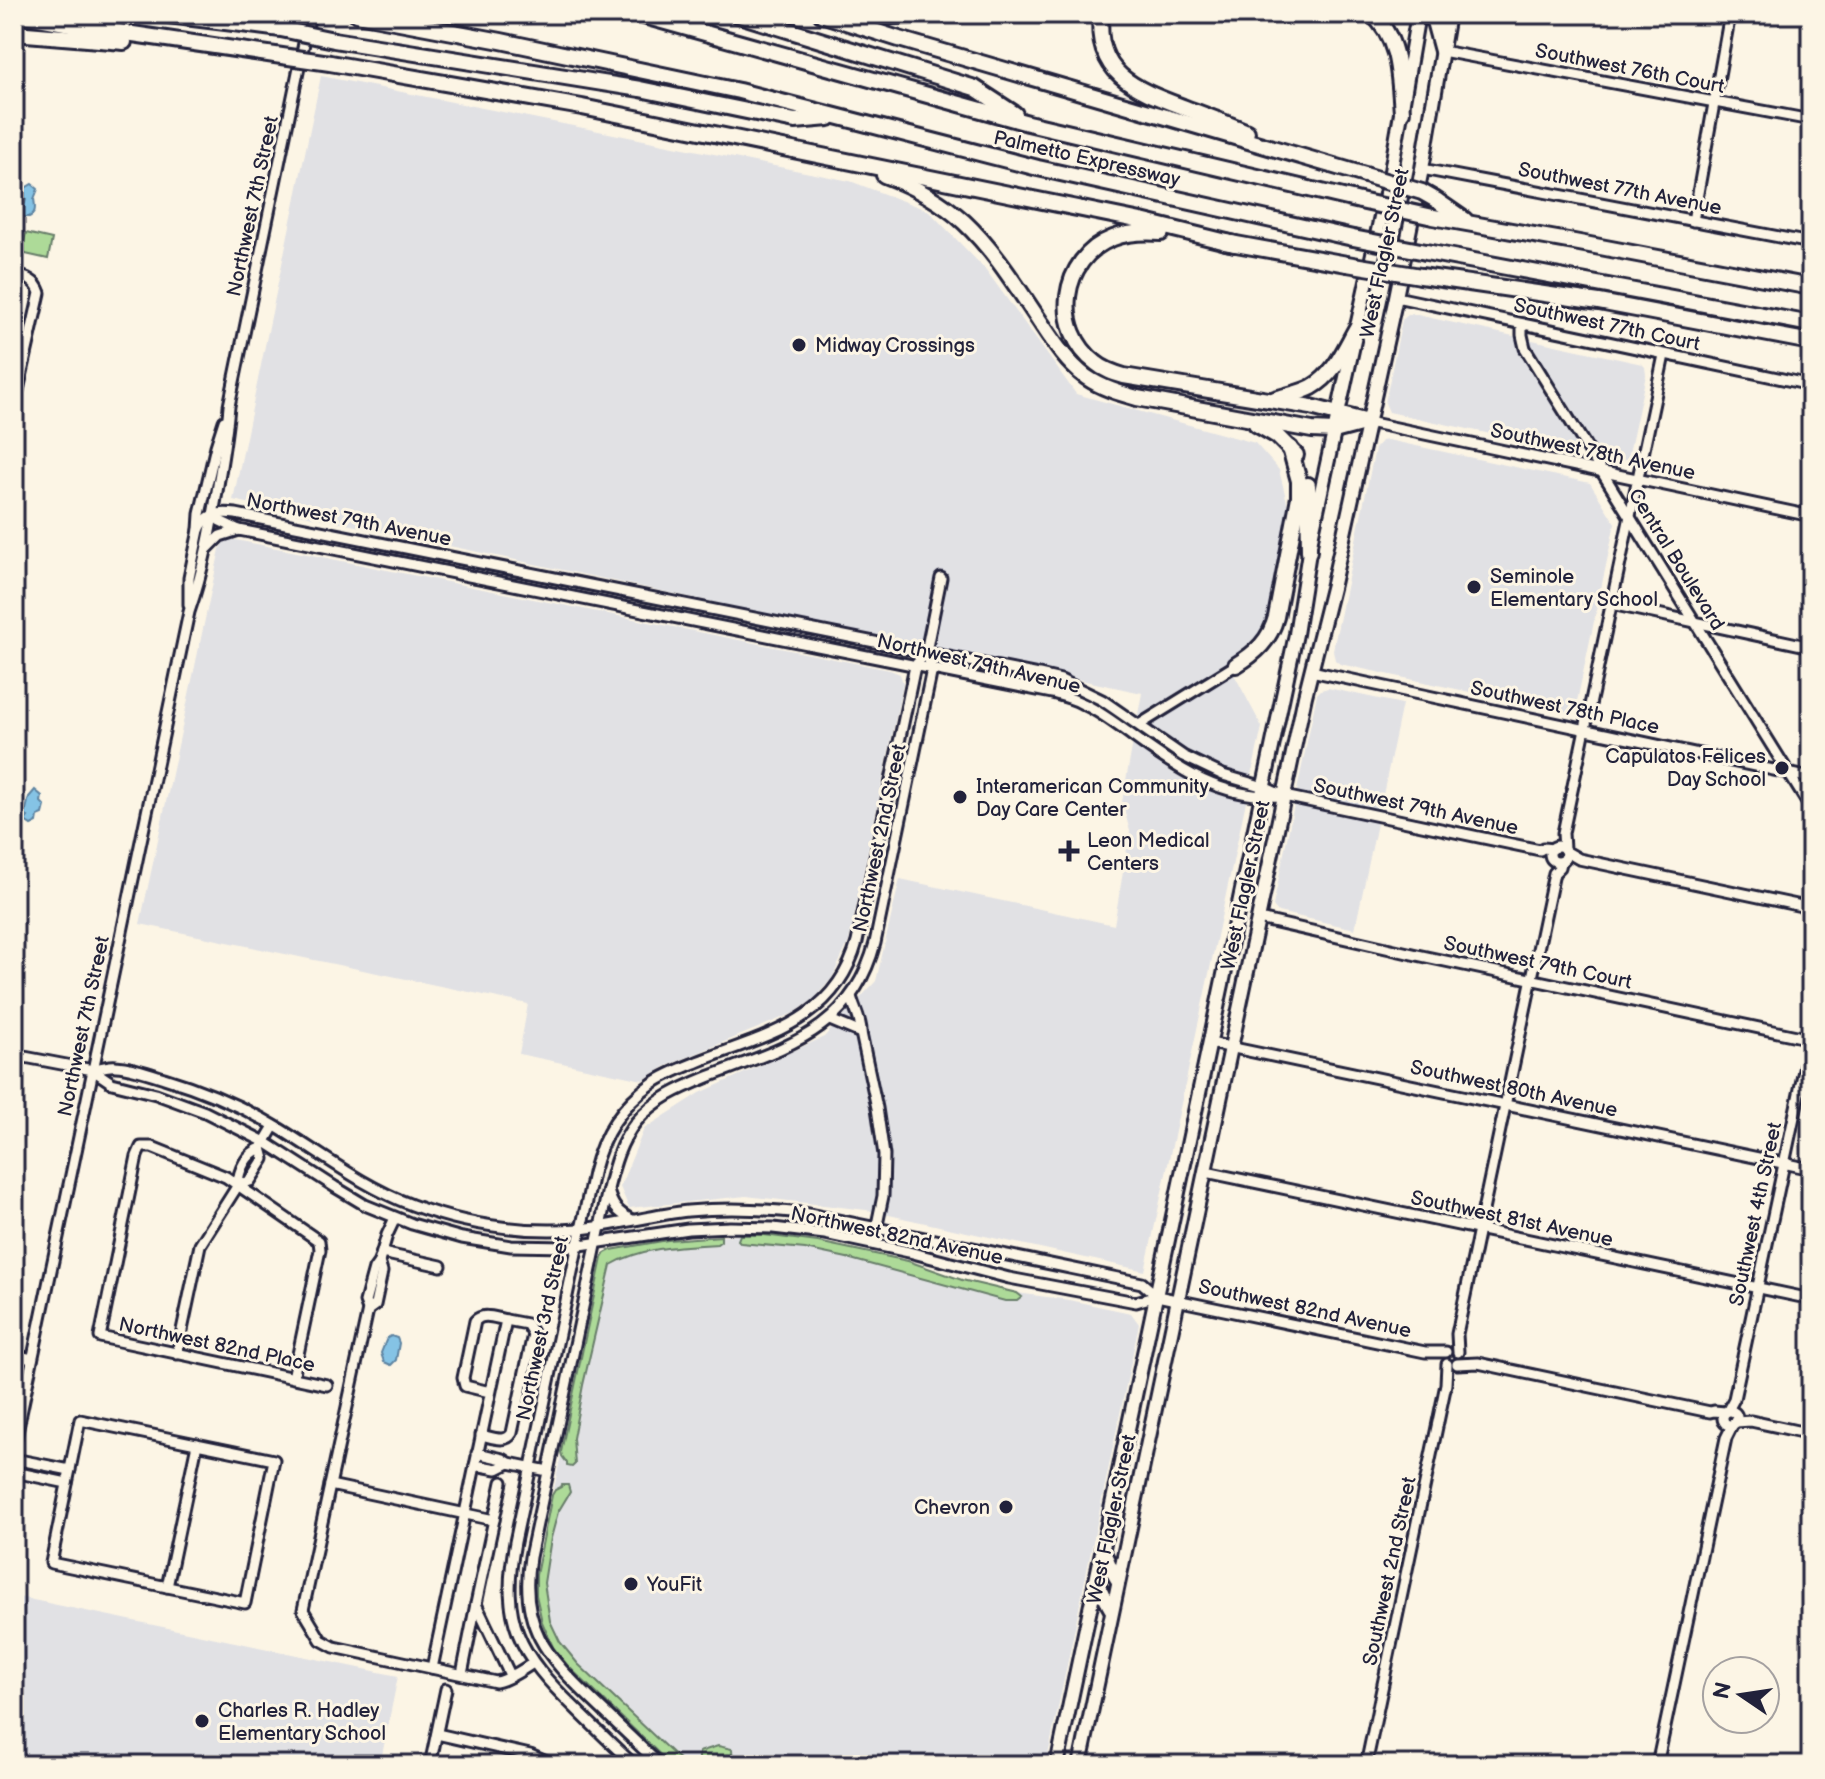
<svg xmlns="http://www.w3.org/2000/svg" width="1825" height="1779" viewBox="0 0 1825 1779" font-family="'Balsamiq Sans',sans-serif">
<rect width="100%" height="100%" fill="#fcf5e5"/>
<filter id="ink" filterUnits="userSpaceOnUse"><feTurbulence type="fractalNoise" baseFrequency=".0125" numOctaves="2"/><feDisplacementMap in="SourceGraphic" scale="16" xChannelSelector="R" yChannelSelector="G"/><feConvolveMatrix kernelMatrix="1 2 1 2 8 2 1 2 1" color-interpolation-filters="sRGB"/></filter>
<g filter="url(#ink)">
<!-- built -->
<g fill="#e1e1e4">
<path d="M321 76 850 181 929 211 986 270 1076 394 1255 443 1279 470 1292 522 1271 626 1227 661 1262 727 1145 1271 866 1210 746 1196 629 1208 620 1187 644 1129 700 1093 824 1037 876 981 900 879 1114 925 1130 831 1122 802 1142 693 233 500Z"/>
<path d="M1413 314 1642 364 1645 367 1646 375 1628 458 1621 462 1389 412 1385 403 1402 320 1408 315Z"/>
<path d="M1388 440 1590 483 1615 523 1576 706 1570 711 1563 712 1340 664 1335 660 1333 650 1375 449 1381 441Z"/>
<path d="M231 539 890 670 900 674 903 683 849 941 832 978 814 999 794 1013 666 1066 643 1080 519 1054 528 1004 140 924 220 549 223 543Z"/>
<path d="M1328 688 1402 704 1355 929 1278 912 1273 906 1317 694 1321 690Z"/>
<path d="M740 1235H764L818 1242 908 1261 962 1280 982 1285 1017 1293 1069 1300 1131 1313 1139 1324 1046 1765H671L569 1667 553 1647 542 1622 536 1595V1575L602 1258 605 1253 611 1250 668 1240Z"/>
<path d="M14 1596 398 1676 380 1765H14Z"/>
</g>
<!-- green -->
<g fill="#adda98" stroke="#687e6a" stroke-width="2">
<path d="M26 233 52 239 48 259 21 253Z"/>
<path d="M740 1235H764L818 1242 908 1261 962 1280 1017 1293 1022 1297 1017 1301H1005L847 1258 805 1249 741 1243 738 1240Z"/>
<path d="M721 1236V1241L717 1244C682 1246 642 1247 611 1265L583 1385 573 1438 575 1464 572 1467 567 1466V1463L562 1456 561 1452 602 1258 605 1253 611 1250 668 1240Z"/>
<path d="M562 1485H568L570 1492 558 1512 551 1538 544 1583 550 1621 560 1642 578 1664 685 1765H671L569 1667 553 1647 542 1622 536 1595V1575L552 1495 555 1490 561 1487Z"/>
<path d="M718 1746 732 1749C733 1755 732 1760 727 1765H704L699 1760V1752Z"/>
</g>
<!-- water -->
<g fill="#85c3e5" stroke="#5d83a1" stroke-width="2">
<path d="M32 184 38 189 34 199C35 206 37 213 29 217H23L20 213 25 203 26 199 17 196 16 190 25 188Z"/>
<path d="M35 790 42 796 41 802 45 806 43 814 38 816 37 822 31 825 25 821 28 817 26 816 24 811 26 810 29 797Z"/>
<path d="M391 1336 397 1338 399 1343 396 1360 391 1365 384 1362 381 1353 387 1338Z"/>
</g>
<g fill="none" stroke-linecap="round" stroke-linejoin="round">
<defs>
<g id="minor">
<path d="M1442 51 1811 120"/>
<path d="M1422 169 1811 243"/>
<path d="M1693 221 1730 14"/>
<path d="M14 275C26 277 36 280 40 293L14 408"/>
<path d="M1396 297 1811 385"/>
<path d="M1522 324V335L1525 348 1811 809"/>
<path d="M1368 422 1811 516"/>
<path d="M213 514 220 521 239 530 1052 693C1062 696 1072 698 1081 703 1100 711 1117 725 1134 737 1179 770 1222 799 1281 796"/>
<path d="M199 530C206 513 219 512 236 514L1039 675 1061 680 1102 700 1183 756 1223 775 1264 787 1284 796 1540 850 1543 848 1553 849"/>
<path d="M208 548 220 536 239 530"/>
<path d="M1611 604 1811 647"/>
<path d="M189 605V578L199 530 200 514 216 446 224 421"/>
<path d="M1311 671 1811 778"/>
<path d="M1139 725 1236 665"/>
<circle cx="1558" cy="854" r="8"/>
<path d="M1564 849 1563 833 1664 355"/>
<path d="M1565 851 1579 859 1811 908"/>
<path d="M1259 919 1417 955 1811 1039"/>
<path d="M851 996C854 1009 862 1021 861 1033L877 1108 884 1155 883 1196 873 1244"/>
<path d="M830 1020 861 1033"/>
<path d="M1210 1043 1811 1169"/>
<path d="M14 1055 93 1070 112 1083 156 1094 205 1112 265 1142 335 1187 365 1205 412 1224 462 1238 511 1246 567 1247 688 1229 730 1227 773 1228 825 1234 909 1252 1009 1278 1136 1302 1157 1296"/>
<path d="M93 1070C100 1068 109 1065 116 1066 132 1067 149 1073 164 1078 204 1090 244 1107 280 1129 324 1156 364 1187 412 1205 465 1225 523 1233 579 1229 616 1226 651 1215 688 1211 728 1207 769 1209 809 1214L1142 1283 1157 1296 1425 1352H1446"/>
<path d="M261 1148 264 1159 250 1181 238 1185C238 1170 247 1153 261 1148L274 1126"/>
<path d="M1206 1172 1811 1299"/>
<path d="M608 1190C612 1206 617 1212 632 1220"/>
<path d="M395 1218 387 1235 379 1262 374 1269 365 1302 368 1310 303 1610 321 1640 334 1647 496 1682C506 1681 524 1669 533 1663"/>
<path d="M382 1253 441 1266"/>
<path d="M368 1310 375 1305 382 1272 379 1262"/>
<path d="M1458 1352 1457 1334 1554 873 1560 867 1561 862"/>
<path d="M177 1354 200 1245 238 1185"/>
<path d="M14 1355 32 1359"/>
<path d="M1457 1364 1478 1363 1710 1412 1714 1411 1725 1412"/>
<path d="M293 1378 320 1250 319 1241 226 1177 152 1147H141L137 1156 100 1337 327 1385"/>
<path d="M1728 1410 1734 1399 1811 1037"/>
<circle cx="1730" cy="1418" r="7"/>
<path d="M80 1420 274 1460 245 1603 51 1563Z"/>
<path d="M1736 1422 1751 1421 1811 1434"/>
<path d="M481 1435C491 1437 506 1444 512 1433L533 1334 527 1324 506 1320"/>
<path d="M14 1447 189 612C204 569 212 524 219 479 223 455 227 431 229 406L310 14"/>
<path d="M477 1453 503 1459 509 1463 548 1471"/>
<path d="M14 1459 70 1470"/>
<path d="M475 1465 497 1469 509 1463"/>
<path d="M14 1472 67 1483"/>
<path d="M330 1485 494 1520"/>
<path d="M167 1587 197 1444"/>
<path d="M476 1604 502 1482"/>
<path d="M432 1668 506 1320C495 1318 483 1312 475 1321L463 1378 465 1386 490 1392"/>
<path d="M462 1674 476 1604 510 1675"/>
<path d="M437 1734 530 1755 553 1765"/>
<path d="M430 1765 446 1689"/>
<path d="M634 1765C614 1746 594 1727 575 1708 519 1654 500 1621 515 1542L593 1173C602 1136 621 1105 653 1083 666 1074 682 1068 697 1062 765 1035 835 1022 857 942L915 666 926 652 941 578"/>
<path d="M660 1765C638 1744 615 1722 593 1701 546 1656 519 1626 530 1557L608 1189C614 1165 620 1142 636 1122 655 1099 681 1088 708 1077 784 1047 851 1033 875 943L930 679 932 669 926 652"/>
<path d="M1366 1765 1446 1384 1447 1364"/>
<path d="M1657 1765 1726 1438 1733 1424"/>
</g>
<g id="major">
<path d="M1102 1550C1110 1560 1110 1571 1118 1581"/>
<path d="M1096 1581C1103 1591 1105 1601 1112 1611"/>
<path d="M1057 1765 1296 634 1312 533 1391 171 1418 14"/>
<path d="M1080 1765 1305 696 1333 584 1396 297 1422 169 1448 14"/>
</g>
<g id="highway">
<path d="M18 14 92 28 275 55"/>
<path d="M160 14 281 29"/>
<path d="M357 14 501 41 739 91 1038 168 1353 238"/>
<path d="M637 14 1028 123 1360 201"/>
<path d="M736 14 975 88 1015 114"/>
<path d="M821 14 899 39 1365 175"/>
<path d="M865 14 893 16 941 14"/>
<path d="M1101 14C1094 74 1135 89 1183 107 1204 115 1226 123 1247 132"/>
<path d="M1372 14C1400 39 1399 77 1402 112"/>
<path d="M1432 14 1442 51"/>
<path d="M14 33 124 42"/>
<path d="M334 40 640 89 795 121 829 118"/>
<path d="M330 63 582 107 1141 221 1235 244"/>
<path d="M884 175C913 186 941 201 964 222 994 250 1016 286 1039 320 1053 341 1066 362 1086 377 1102 388 1119 393 1137 398L1312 430 1334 431 1368 422"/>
<path d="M1436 200 1465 220"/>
<path d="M1433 217 1574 242 1811 287"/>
<path d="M1161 233C1145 232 1128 232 1113 238 1060 258 1052 330 1096 363 1104 370 1114 373 1124 376L1311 407 1368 422"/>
<path d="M1225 242 1347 264"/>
<path d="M1426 252 1811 324"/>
<path d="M1421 276 1599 302 1811 342"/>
<path d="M1275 399C1287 395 1301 393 1312 387 1336 374 1346 345 1359 324"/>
<path d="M1256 424 1277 436 1296 455"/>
<path d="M1308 485 1309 551"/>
<path d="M1236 665C1256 653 1270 640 1276 617L1299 497V481L1290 448"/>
</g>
</defs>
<!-- minor casing -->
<use href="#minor" stroke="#22223b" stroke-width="15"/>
<!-- major casing -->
<use href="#major" stroke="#22223b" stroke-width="18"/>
<!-- highway casing -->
<use href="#highway" stroke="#22223b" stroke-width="20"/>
<!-- minor -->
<use href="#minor" stroke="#fcf5e5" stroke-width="9"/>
<!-- major -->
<use href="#major" stroke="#fcf5e5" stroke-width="12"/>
<!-- highway -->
<use href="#highway" stroke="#fcf5e5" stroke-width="14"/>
<defs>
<g id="highway-bridge">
<path d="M281 29 334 40"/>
<path d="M275 55 330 63"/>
<path d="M1365 175 1422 192 1436 200"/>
<path d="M1360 201 1433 217"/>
<path d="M1353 238 1426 252"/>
<path d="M1347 264 1421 276"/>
</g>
</defs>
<!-- highway-bridge casing -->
<use href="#highway-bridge" stroke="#22223b" stroke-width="20" stroke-linecap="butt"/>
<!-- highway-bridge -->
<use href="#highway-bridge" stroke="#fcf5e5" stroke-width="14"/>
</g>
</g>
<!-- markers -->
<g fill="#22223b" stroke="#fcf5e5" stroke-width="3">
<circle cx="799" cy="345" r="8"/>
<circle cx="1474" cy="587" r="8"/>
<circle cx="1782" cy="768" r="8"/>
<circle cx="960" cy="797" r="8"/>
<path d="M1065 839h8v8h8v8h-8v8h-8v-8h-8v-8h8z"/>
<circle cx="1006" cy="1507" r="8"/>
<circle cx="631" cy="1584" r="8"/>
<circle cx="202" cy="1721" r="8"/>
</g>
<g text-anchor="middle" stroke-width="6" stroke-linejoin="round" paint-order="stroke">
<!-- street labels -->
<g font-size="20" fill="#22223b" stroke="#fcf5e5">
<text transform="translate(1630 68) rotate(11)" y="7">Southwest 76th Court</text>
<text transform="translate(1087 158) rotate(13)" y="7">Palmetto Expressway</text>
<text transform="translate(1620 188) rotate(11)" y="7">Southwest 77th Avenue</text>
<text transform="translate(252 206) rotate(-78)" y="7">Northwest 7th Street</text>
<text transform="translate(1384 253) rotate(-78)" y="7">West Flagler Street</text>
<text transform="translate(1607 324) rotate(12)" y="7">Southwest 77th Court</text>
<text transform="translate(1593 451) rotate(12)" y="7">Southwest 78th Avenue</text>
<text transform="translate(349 519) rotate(11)" y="7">Northwest 79th Avenue</text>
<text transform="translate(1677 559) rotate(58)" y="7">Central Boulevard</text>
<text transform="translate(979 663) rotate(13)" y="7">Northwest 79th Avenue</text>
<text transform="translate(1565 707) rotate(12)" y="7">Southwest 78th Place</text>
<text transform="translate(1416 806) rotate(12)" y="7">Southwest 79th Avenue</text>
<text transform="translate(879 838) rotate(-78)" y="7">Northwest 2nd Street</text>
<text transform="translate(1245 885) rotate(-78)" y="7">West Flagler Street</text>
<text transform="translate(1538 962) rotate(12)" y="7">Southwest 79th Court</text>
<text transform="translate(83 1026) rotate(-78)" y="7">Northwest 7th Street</text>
<text transform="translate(1514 1088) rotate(12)" y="7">Southwest 80th Avenue</text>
<text transform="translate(1755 1214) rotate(-78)" y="7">Southwest 4th Street</text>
<text transform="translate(1512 1218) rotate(12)" y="7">Southwest 81st Avenue</text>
<text transform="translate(897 1235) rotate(12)" y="7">Northwest 82nd Avenue</text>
<text transform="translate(1305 1308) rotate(12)" y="7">Southwest 82nd Avenue</text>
<text transform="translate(542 1328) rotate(-78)" y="7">Northwest 3rd Street</text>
<text transform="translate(217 1344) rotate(12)" y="7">Northwest 82nd Place</text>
<text transform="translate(1111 1519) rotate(-78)" y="7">West Flagler Street</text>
<text transform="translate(1389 1571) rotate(-78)" y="7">Southwest 2nd Street</text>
</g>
<!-- poi labels -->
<g font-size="20" fill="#22223b" stroke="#fcf5e5" text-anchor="start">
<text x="815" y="352">Midway Crossings</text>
<text x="1490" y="583">Seminole<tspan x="1490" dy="23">Elementary School</tspan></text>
<text x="1766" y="763" text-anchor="end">Capulatos Felices<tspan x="1766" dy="23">Day School</tspan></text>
<text x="976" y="793">Interamerican Community<tspan x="976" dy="23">Day Care Center</tspan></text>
<text x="1087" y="847">Leon Medical<tspan x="1087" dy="23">Centers</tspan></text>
<text x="990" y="1514" text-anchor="end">Chevron</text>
<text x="647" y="1591">YouFit</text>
<text x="218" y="1717">Charles R. Hadley<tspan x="218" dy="23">Elementary School</tspan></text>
</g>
</g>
<!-- margin -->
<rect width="1825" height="1779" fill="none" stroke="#fcf5e5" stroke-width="48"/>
<rect x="24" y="24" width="1777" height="1731" fill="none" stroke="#22223b" stroke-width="3" filter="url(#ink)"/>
<!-- north arrow -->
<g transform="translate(1741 1695) rotate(283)"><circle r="38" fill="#fcf5e5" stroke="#a5a1a1" stroke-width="2"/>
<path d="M0-6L14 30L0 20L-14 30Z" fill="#22223b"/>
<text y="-12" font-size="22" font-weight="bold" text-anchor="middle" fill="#22223b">N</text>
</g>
</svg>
